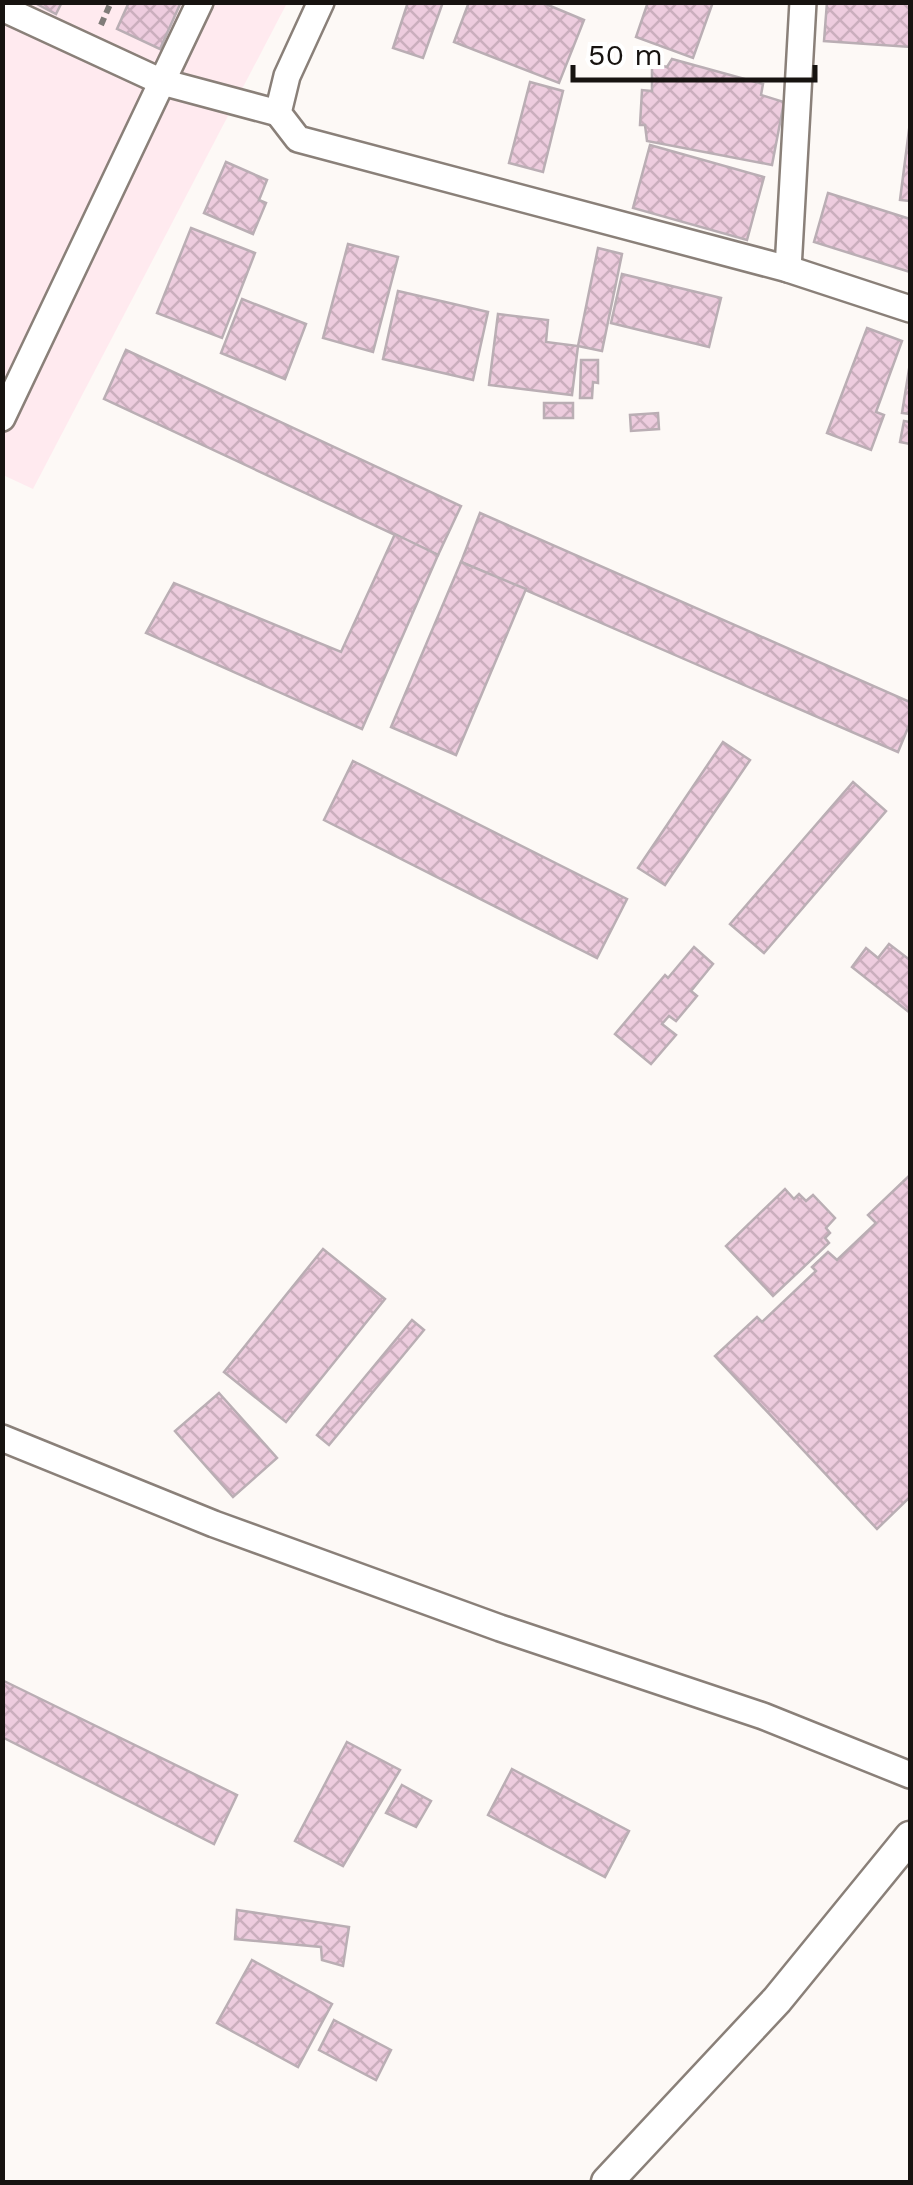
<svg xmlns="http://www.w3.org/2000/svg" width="913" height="2185" viewBox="0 0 913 2185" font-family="'Work Sans',sans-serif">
<defs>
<pattern id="building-cross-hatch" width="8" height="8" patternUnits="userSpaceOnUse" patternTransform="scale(2.5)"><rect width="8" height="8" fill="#edccde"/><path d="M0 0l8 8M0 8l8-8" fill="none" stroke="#caaebd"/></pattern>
</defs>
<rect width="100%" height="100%" fill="#fdf9f6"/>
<!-- commercial -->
<path fill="#ffeaef" d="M3 3H287L33 489 3 475Z"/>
<!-- building -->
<g fill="url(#building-cross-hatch)" stroke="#baaeb4" stroke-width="2.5">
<path d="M33 2H62L56 14Z"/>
<path d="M129 2H181L160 49 117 29Z"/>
<path d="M408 2H443L423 58 393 48Z"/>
<path d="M469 2H541L584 20 559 83 454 42Z"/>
<path d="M648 2H713L693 58 636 37Z"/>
<path d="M827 2H910V47L824 41Z"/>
<path d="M672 59 763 84 761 95 784 102 772 165 647 141 645 125H640L642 90 652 91V63L667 67Z"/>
<path d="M530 82 563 91 543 172 509 163Z"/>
<path d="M910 122V201L900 200Z"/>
<path d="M650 145 764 177 747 240 633 208Z"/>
<path d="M226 162 267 180 259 200 266 203 253 234 204 213Z"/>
<path d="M828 193 910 219V272L814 242Z"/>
<path d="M191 228 255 253 222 338 157 313Z"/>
<path d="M348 244 398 257 373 352 323 338Z"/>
<path d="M598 248 622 254 602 351 578 346Z"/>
<path d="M622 274 721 298 709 347 611 323Z"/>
<path d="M398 291 488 312 473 380 383 359Z"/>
<path d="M242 299 306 324 285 379 221 353Z"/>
<path d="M498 314 548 320 546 342 578 346 572 395 489 385Z"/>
<path d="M867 328 902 341 876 412 884 415 871 450 827 433Z"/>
<path d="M126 350 461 506 438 555 104 399Z"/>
<path d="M581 360H598V383L593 382 592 398H580Z"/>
<path d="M910 363V414L902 413Z"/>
<rect x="544" y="403" width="29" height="15"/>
<path d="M658 413 659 429 631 431 630 415Z"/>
<path d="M904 421 910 422V444L900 442Z"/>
<path d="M480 513 910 702V723L898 752 461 562Z"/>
<path d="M395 534 438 555 362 729 146 633 174 583 341 652Z"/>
<path d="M461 562 526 589 456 755 391 727Z"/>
<path d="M723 742 750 760 665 885 638 868Z"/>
<path d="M353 761 627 899 597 958 324 820Z"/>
<path d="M853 782 886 811 764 953 730 924Z"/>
<path d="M889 944 910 960V1013L852 967 866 948 878 958Z"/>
<path d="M694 947 713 964 691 991 697 996 676 1021 669 1016 662 1024 676 1035 651 1064 615 1034 665 975 668 978Z"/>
<path d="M910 1175V1497L877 1529 715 1356 757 1317 762 1322 816 1271 812 1267 828 1252 837 1260 876 1223 868 1215Z"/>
<path d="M785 1189 794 1199 799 1194 806 1201 813 1195 835 1218 826 1228 830 1233 825 1238 829 1243 773 1296 726 1246Z"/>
<path d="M323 1249 385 1299 286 1422 224 1372Z"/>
<path d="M412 1320 424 1330 329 1445 317 1435Z"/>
<path d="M219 1393 277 1458 233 1497 175 1431Z"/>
<path d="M2 1680 237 1795 214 1844 2 1737Z"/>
<path d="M347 1742 400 1770 343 1866 295 1841Z"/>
<path d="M512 1769 629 1831 605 1877 488 1815Z"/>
<path d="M402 1785 431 1801 416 1827 386 1813Z"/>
<path d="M237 1910 349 1927 343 1966 322 1960 321 1947 235 1939Z"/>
<path d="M252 1960 332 2004 298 2067 217 2023Z"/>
<path d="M334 2020 391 2050 376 2080 319 2050Z"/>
</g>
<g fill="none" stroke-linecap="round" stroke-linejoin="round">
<defs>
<g id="minor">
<path d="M321 2 287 76 278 113 298 139 788 269 910 309"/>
<path d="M2 8 162 82 278 113"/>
<path d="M788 269 803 2"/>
<path d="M2 418 200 2"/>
<path d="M2 1438 214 1524 500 1628 763 1716 910 1775"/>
</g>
<path id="tertiary" d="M607 2182 777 2000 910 1837"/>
</defs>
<!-- minor casing -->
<use href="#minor" stroke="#8a8079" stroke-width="30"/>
<!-- tertiary casing -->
<use href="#tertiary" stroke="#8a8079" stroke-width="35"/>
<!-- path -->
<path stroke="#807c79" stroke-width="6" stroke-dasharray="8 5" stroke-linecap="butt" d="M101 25 111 2"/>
<!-- minor -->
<use href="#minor" stroke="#fff" stroke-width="25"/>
<!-- tertiary -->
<use href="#tertiary" stroke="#fff" stroke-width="30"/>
</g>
<!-- border -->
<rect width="913" height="2185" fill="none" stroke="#171310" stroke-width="10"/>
<!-- scale -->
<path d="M573 65v15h242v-15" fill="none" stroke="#171310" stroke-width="5"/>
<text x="588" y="65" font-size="30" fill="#171310" stroke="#ffffff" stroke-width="8" paint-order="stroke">50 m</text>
</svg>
